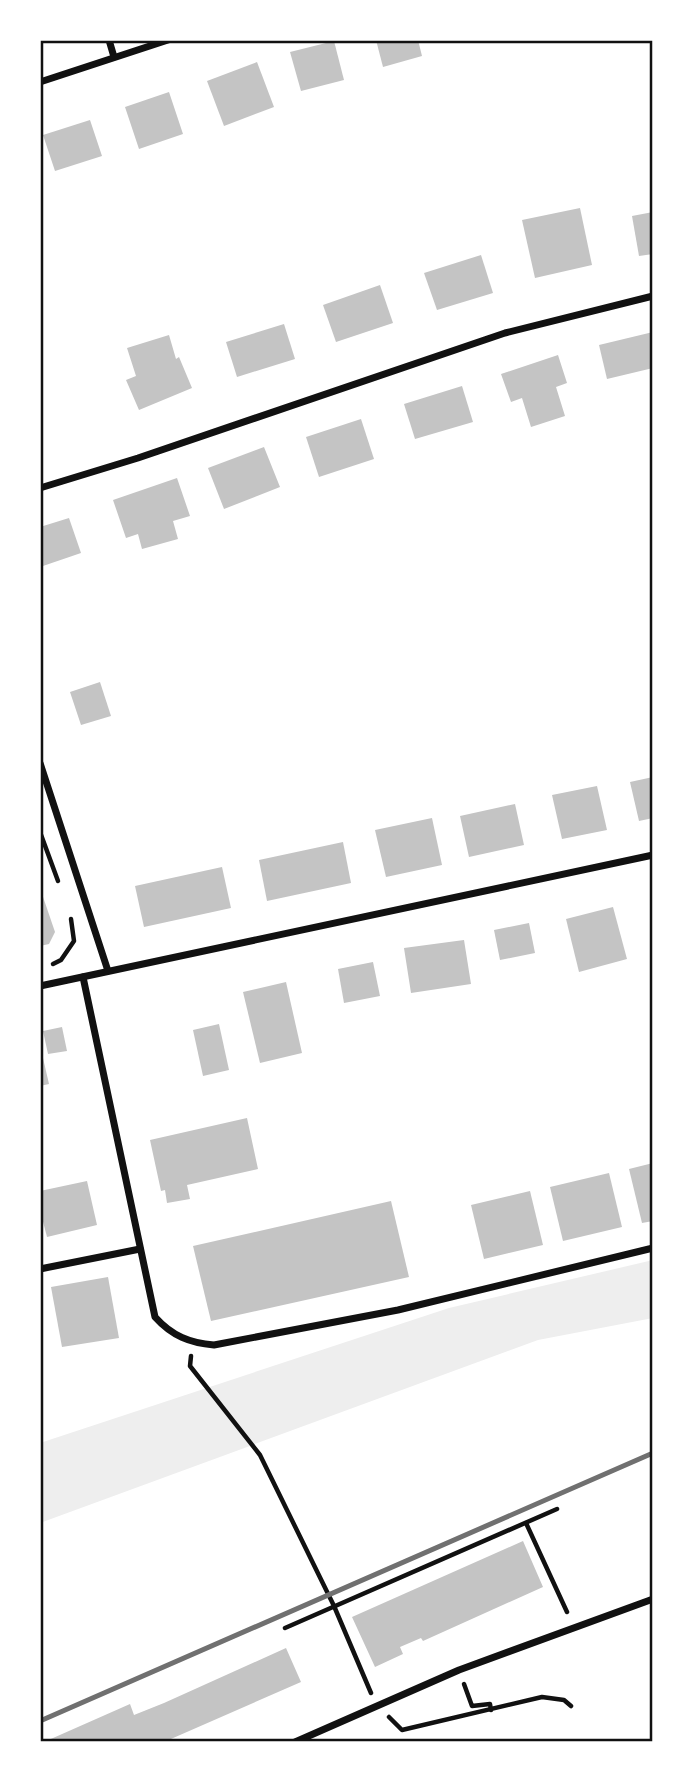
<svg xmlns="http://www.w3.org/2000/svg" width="693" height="1782" viewBox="0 0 693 1782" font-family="'Times New Roman',serif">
<rect width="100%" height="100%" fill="#fff"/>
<!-- green -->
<path fill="#eee" d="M653 1260V1318L538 1340 40 1523V1443L449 1308Z"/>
<!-- building -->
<g fill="#c4c4c4">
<path d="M376 40H418L422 56 383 67Z"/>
<path d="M334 41 344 80 301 91 290 52Z"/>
<path d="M257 62 274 107 224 126 207 81Z"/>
<path d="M169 92 183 134 139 149 125 107Z"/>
<path d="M90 120 102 156 55 171 43 135Z"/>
<path d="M580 208 592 265 535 278 522 220Z"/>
<path d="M653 212V254L639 256 632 216Z"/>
<path d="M481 255 493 293 437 310 424 273Z"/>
<path d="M380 285 393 323 336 342 323 305Z"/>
<path d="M284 324 295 359 237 377 226 342Z"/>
<path d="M653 332V368L607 379 599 345Z"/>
<path d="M169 335 176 359 179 357 192 388 139 410 126 380 136 376 127 348Z"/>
<path d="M558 355 567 383 556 387 565 416 531 427 522 398 511 402 501 374Z"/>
<path d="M462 386 473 422 415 439 404 404Z"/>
<path d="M361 419 374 459 319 477 306 437Z"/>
<path d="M264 447 280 487 224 509 208 468Z"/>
<path d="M177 478 190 516 173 521 178 539 142 549 138 534 126 538 113 500Z"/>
<path d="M69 518 81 553 40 567V527Z"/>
<path d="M100 682 111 716 81 725 70 692Z"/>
<path d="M653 777V818L639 821 630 782Z"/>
<path d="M597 786 607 830 562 839 552 795Z"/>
<path d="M515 804 524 845 469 857 460 816Z"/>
<path d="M432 818 442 865 386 877 375 830Z"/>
<path d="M343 842 351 883 267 901 259 860Z"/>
<path d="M222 867 231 908 144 927 135 886Z"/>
<path d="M40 888 55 932 49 944 40 946Z"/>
<path d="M613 907 627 959 579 972 566 919Z"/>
<path d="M529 923 535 953 500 960 494 930Z"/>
<path d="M464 940 471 984 411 993 404 948Z"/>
<path d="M373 962 380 996 344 1003 338 969Z"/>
<path d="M286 982 302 1053 260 1063 243 992Z"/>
<path d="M219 1024 229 1070 203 1076 193 1030Z"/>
<path d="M62 1027 67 1051 48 1054 43 1031Z"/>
<path d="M40 1045 49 1084 40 1086Z"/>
<path d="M247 1118 258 1169 187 1185 190 1199 167 1203 165 1190 161 1191 150 1140Z"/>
<path d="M653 1163V1221L642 1223 629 1169Z"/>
<path d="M609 1173 622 1227 563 1241 550 1187Z"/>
<path d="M87 1181 97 1225 47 1237 40 1210V1191Z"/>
<path d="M530 1191 543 1245 484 1259 471 1205Z"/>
<path d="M391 1201 409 1277 211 1321 193 1246Z"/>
<path d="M108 1277 119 1338 62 1347 51 1287Z"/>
<path d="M523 1541 543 1587 423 1641 421 1638 400 1647 403 1654 375 1667 352 1617Z"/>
<path d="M286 1648 301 1682 164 1742H44L130 1704 134 1715 164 1703Z"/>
</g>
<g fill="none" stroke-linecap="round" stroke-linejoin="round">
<!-- path -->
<g stroke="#111" stroke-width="4.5">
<path d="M40 832 58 881"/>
<path d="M53 964 61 960 74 941 71 919"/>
<path d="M191 1356 190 1366 260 1455 334 1606 371 1693"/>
<path d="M526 1523 567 1612"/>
<path d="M285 1628 557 1509"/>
<path d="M464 1684 472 1706 490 1704 491 1710"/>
<path d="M389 1717 402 1730 542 1697 564 1700 571 1706"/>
</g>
<!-- minor -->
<g stroke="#111" stroke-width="7">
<path d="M109 40 114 57"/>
<path d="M40 82 168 40"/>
<path d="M40 488 138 458 505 333 653 296"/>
<path d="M40 763 108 971"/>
<path d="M83 977 155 1317C172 1336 190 1343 214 1345L398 1310 653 1248"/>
<path d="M40 986 653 855"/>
<path d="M40 1269 140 1249"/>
<path d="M295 1742 459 1670 653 1599"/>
</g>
<!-- rail -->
<path stroke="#707070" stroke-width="5" d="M40 1721 653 1453"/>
</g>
<!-- border -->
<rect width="693" height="1782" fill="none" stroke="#ffffff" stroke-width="84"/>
<rect x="42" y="42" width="609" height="1698" fill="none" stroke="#111" stroke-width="2.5"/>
</svg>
